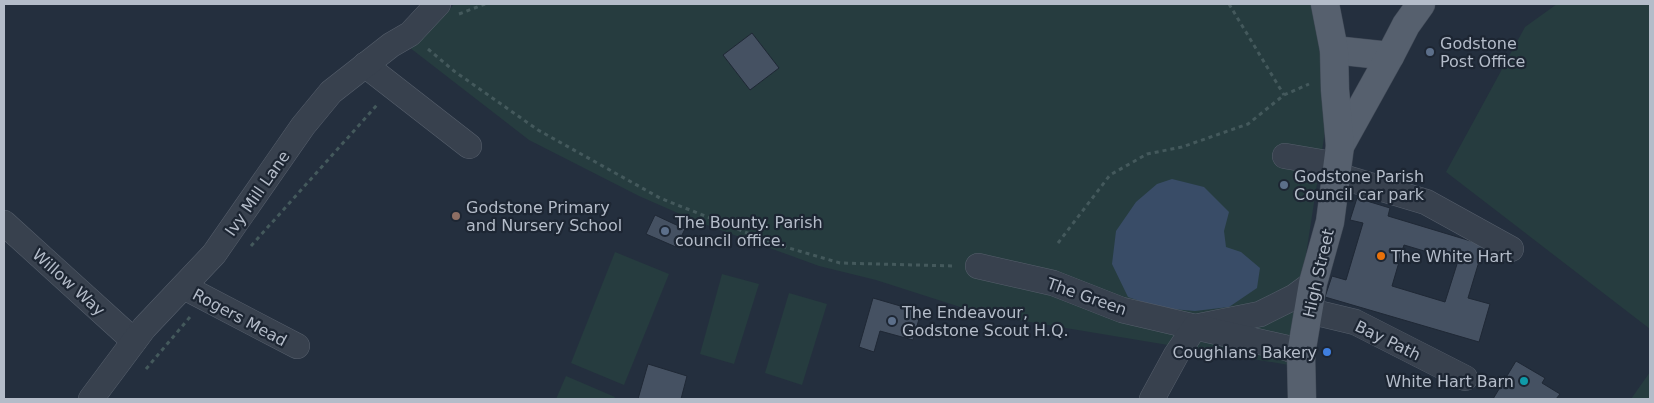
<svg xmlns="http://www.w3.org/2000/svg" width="1654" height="403" viewBox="0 0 1654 403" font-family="'DejaVu Sans',sans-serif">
<rect width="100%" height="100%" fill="#242f3e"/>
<!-- green -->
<g fill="#263c3f">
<path d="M454 4H1313L1330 99 1289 365 982 314 876 280 819 266 696 221 639 196 529 140 405 44C423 33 442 21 454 4Z"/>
<path d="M1557 4H1650V329L1446 172 1525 27Z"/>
<path d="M615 252 669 274 624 385 571 363Z"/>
<path d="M722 274 759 284 734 364 700 354Z"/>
<path d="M789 293 827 304 802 385 765 373Z"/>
<path d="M1650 372V399H1631Z"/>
<path d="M566 376 615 397 614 399H556Z"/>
</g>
<!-- water -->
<path fill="#394c67" d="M1172 179 1204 187 1229 212 1224 231 1226 247 1241 252 1260 268 1257 288 1229 307 1195 311 1160 308 1128 297 1112 264 1116 231 1136 202 1157 184Z"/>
<!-- building -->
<g fill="#455162" stroke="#1f2835" fill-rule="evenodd">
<path d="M752 33 779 68 750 90 723 55Z"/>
<path d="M1357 198 1390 208 1388 216 1484 245 1468 298 1490 304 1479 342 1325 297 1332 276 1346 280 1363 223 1350 220ZM1404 245 1458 261 1445 302 1392 286Z"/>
<path d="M655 215 685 229 676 247 646 234Z"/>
<path d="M873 298 921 312 913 340 880 331 874 352 859 347Z"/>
<path d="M1516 361 1545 378 1542 383 1560 394 1556 399H1493Z"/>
<path d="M648 364 687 376 681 399H638Z"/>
</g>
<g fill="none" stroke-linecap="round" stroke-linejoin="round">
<defs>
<g id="minor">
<path d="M365 65 469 146"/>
<path d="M1285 156 1338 165"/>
<path d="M1336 175 1426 202 1511 249"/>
<path d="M4 223 134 341"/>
<path d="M978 266 1053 283 1122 310 1195 327 1260 314 1294 297 1313 283"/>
<path d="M184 287 297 346"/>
<path d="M1309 311 1355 322 1465 378"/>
<path d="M91 399 144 328 214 254 303 126 331 92 391 45 410 34 438 4"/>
<path d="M1152 399 1176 355 1195 327 1287 348 1301 354"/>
</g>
<g id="major">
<path d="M1334 50 1390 56"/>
<path d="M1340 146 1390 56 1406 25 1421 4"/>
<path d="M1302 399 1301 354 1313 283 1330 222 1340 146 1335 90 1334 50 1325 4"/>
</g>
</defs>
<!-- minor casing -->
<use href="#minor" stroke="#565f6c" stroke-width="26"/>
<!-- major casing -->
<use href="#major" stroke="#414a57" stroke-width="29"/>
<!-- path -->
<g stroke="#44595c" stroke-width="3" stroke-dasharray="4 4" stroke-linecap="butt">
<path d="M1229 4 1284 95"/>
<path d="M459 14 485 4"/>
<path d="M428 49 454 71 538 130 660 198 775 244 840 263 955 266"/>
<path d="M1058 243 1110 175 1147 154 1182 147 1248 124 1284 95 1309 84"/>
<path d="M251 246 377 105"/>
<path d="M146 369 190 317"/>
</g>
<!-- minor -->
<use href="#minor" stroke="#38414e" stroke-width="25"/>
<!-- major -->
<use href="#major" stroke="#56606e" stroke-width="28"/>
</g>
<!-- markers -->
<g fill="#5c6f8a" stroke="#1d2633" stroke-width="2">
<circle cx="1430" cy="52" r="5"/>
<circle cx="1284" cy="185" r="5"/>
<circle cx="665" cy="231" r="5"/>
<circle cx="892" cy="321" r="5"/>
</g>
<circle fill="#8d6e63" stroke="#1d2633" stroke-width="2" cx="456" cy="216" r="5"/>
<circle fill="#e8710a" stroke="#1d2633" stroke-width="2" cx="1381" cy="256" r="5"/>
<circle fill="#3f7fe0" stroke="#1d2633" stroke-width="2" cx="1327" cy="352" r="5"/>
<circle fill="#0f9aa8" stroke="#1d2633" stroke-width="2" cx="1524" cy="381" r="5"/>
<g text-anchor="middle" stroke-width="4.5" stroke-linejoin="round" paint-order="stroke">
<!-- poi labels -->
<g font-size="16" fill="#b4bcc9" stroke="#1d2633" text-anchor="start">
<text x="1440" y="49">Godstone<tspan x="1440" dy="18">Post Office</tspan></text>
<text x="1294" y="182">Godstone Parish<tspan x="1294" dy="18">Council car park</tspan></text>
<text x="466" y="213">Godstone Primary<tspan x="466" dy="18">and Nursery School</tspan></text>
<text x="675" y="228">The Bounty. Parish<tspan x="675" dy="18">council office.</tspan></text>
<text x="1391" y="262">The White Hart</text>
<text x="902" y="318">The Endeavour,<tspan x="902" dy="18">Godstone Scout H.Q.</tspan></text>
<text x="1317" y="358" text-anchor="end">Coughlans Bakery</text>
<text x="1514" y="387" text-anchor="end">White Hart Barn</text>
</g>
<!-- street labels -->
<g font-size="16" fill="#b4bcc9" stroke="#1d2633">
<text transform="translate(257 193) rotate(-55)" y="6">Ivy Mill Lane</text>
<text transform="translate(1318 273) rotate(-77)" y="6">High Street</text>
<text transform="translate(69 282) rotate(42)" y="6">Willow Way</text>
<text transform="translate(1087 296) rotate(19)" y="6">The Green</text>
<text transform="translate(240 317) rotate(28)" y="6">Rogers Mead</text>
<text transform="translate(1388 340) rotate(26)" y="6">Bay Path</text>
</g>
</g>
<!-- border -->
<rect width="1654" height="403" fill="none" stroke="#b4bcc9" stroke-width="10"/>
</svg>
